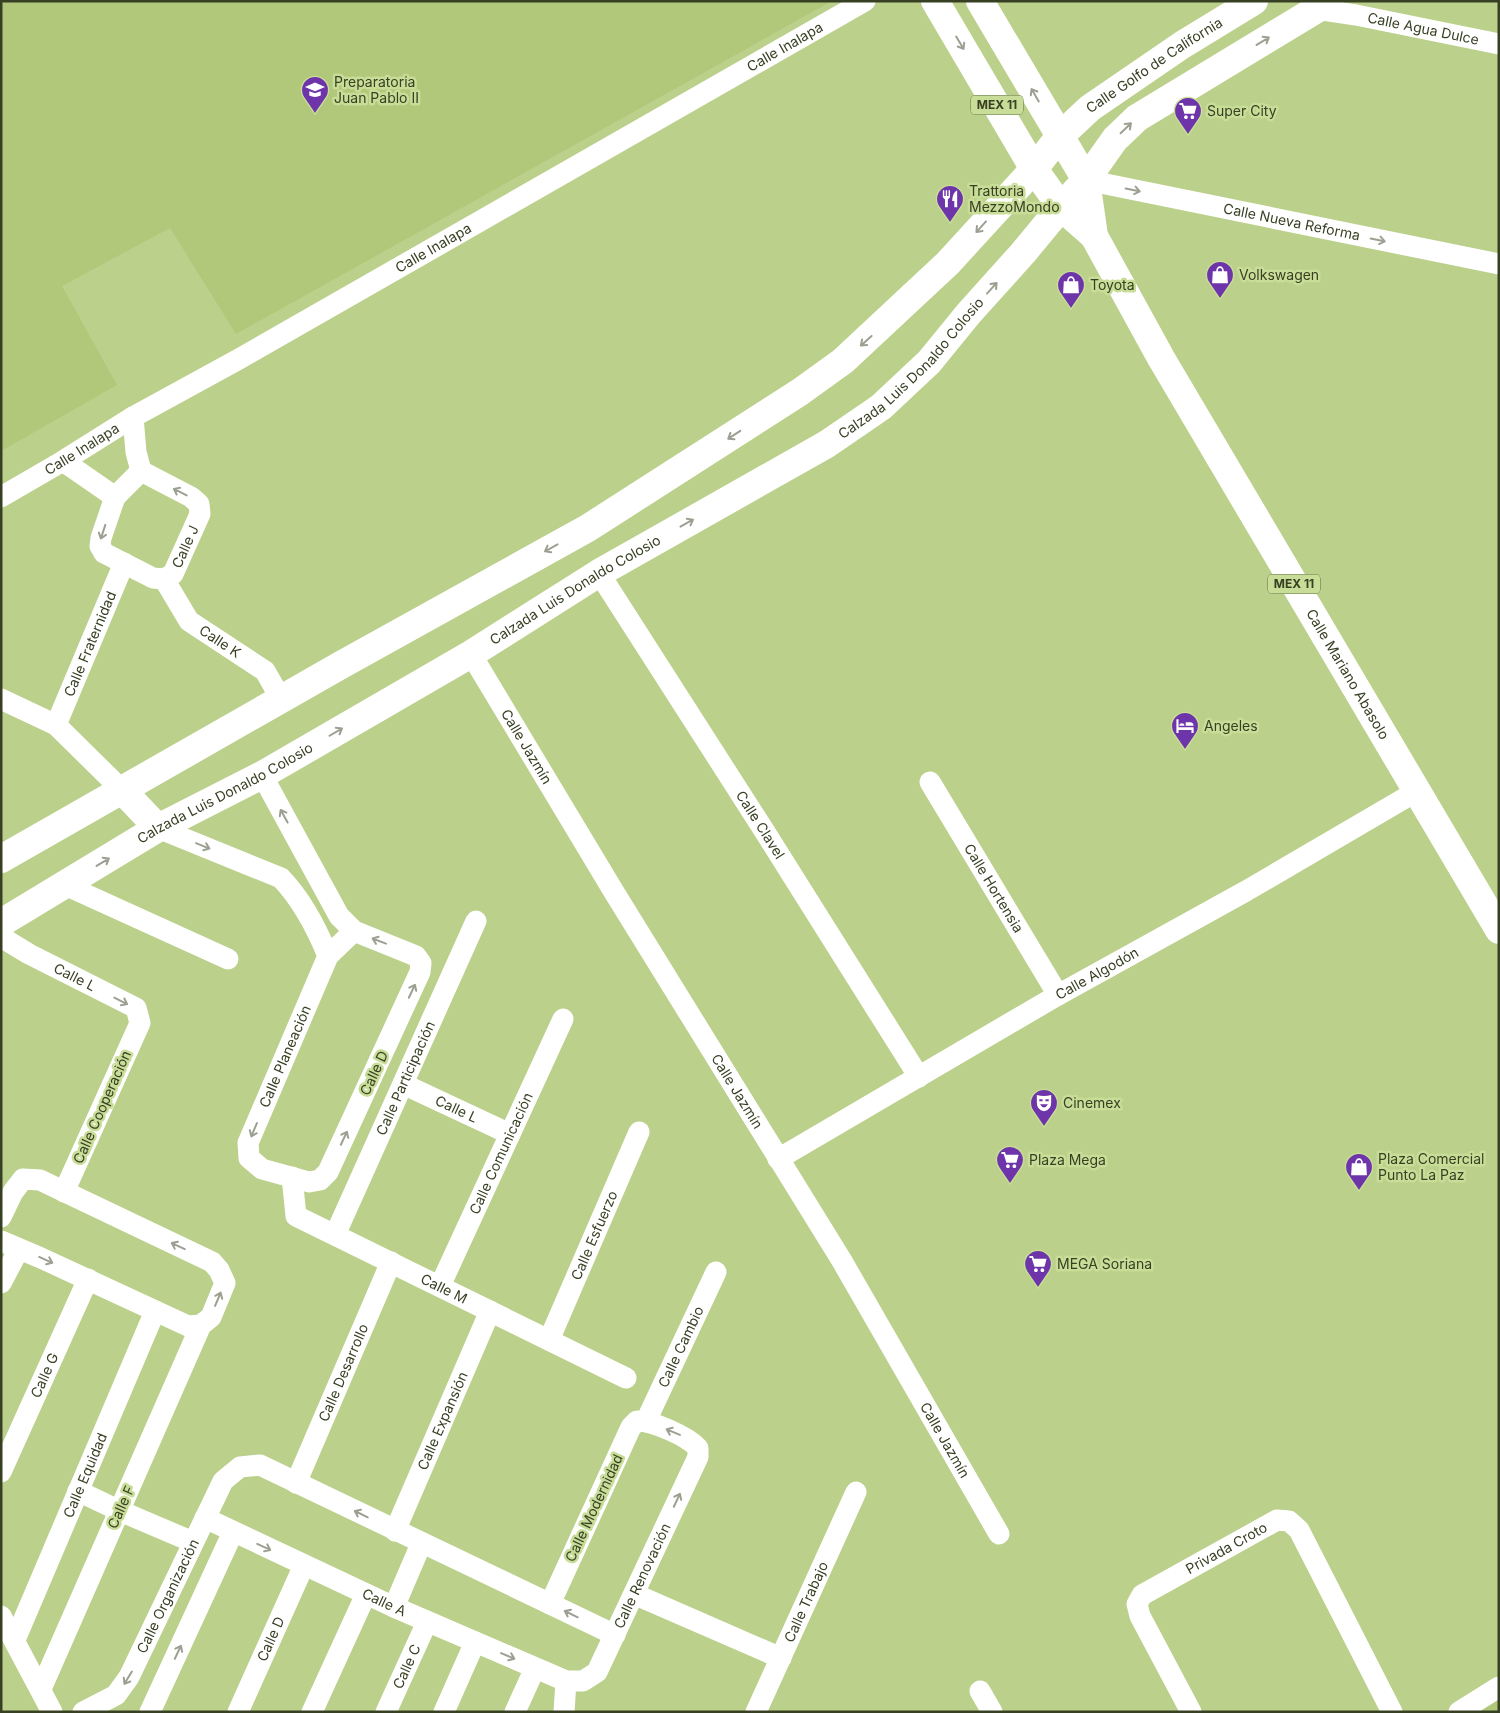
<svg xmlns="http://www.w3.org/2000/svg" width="1500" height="1713" viewBox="0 0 1500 1713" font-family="Inter,sans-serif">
<rect width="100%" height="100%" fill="#bbd08a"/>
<!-- built -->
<g fill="#b1c87a">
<path d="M1 1H832L236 334 170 228 62 286 117 385 1 451Z"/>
<path d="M1499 1695V1712H1471Z"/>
</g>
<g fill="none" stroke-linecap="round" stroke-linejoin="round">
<!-- street -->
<g stroke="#fff" stroke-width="21">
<path id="s1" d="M1316 9 1356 15 1499 44"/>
<path id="s2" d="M1086 180 1499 264"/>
<path id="s3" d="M63 461 115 497 101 538 100 546 104 553 153 578 164 579 173 574 200 514 199 504 191 497 141 471 136 452 133 417"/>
<path id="s4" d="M1 497 63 461 133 417 239 359 865 1"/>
<path d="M115 497 141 471"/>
<path id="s5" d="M599 573 765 832 919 1077"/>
<path id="s6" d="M164 579 189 621 265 671 281 699"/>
<path id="s7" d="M471 654 614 892 842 1261 999 1534"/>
<path d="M1 699 56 725 123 791"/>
<path id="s8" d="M56 725 124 563"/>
<path id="s9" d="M262 775 339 916 354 931 416 956 421 963 420 972 328 1172 320 1180 309 1182 262 1169 249 1158 248 1143 328 956 354 931"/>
<path id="s10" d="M930 782 1058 995"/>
<path d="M158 828 281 878C301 899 317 929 328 956"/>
<path d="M65 885 228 959"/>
<path id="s11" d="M1 937 29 954 136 1008 140 1023 64 1192"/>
<path id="s12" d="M403 1084 510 1134"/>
<path id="s13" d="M778 1159 1058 995 1246 891 1417 791"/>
<path id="s14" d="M292 1177 296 1216 626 1378"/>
<path d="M1 1217 13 1192 23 1179 40 1180 212 1262 219 1270 225 1283 211 1317 201 1325 41 1689"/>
<path id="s15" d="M335 1235 476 921"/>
<path d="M1 1241 41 1258 188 1326 201 1325"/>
<path d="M1 1283 19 1249"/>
<path id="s16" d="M440 1286 563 1019"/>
<path id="s17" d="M549 1340 639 1132"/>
<path id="s18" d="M646 1421 716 1272"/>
<path id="s19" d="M1 1472 88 1279"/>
<path id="s20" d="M296 1483 391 1262"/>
<path d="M78 1491 120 1511 193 1542"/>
<path id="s21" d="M205 1518 394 1607 566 1681H583L597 1672 698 1457V1448C687 1436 653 1421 637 1421L631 1427 550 1604"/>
<path id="s22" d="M395 1531 490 1311"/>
<path d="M634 1594 781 1658"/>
<path d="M394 1607 421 1544"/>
<path d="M1 1616 52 1712"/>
<path id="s23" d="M15 1640 155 1311"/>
<path d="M980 1691 992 1712"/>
<path id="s24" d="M83 1712 116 1695 129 1677 223 1481 240 1467 260 1465 615 1635"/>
<path d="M150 1712 233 1532"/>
<path id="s25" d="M238 1712 304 1565"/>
<path d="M312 1712 366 1594"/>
<path id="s26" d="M386 1712 427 1622"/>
<path d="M444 1712 475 1642"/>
<path d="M515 1712 535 1668"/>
<path d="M564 1712 566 1681"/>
<path id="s27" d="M756 1712 856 1492"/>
<path id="s28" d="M1191 1712 1140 1616 1137 1604 1142 1595 1277 1520 1289 1521 1299 1530 1392 1712"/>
<path d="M1459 1712 1499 1687"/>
</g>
<!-- secondary -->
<g stroke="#fff" stroke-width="28">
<path d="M123 791 158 828"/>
<path id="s29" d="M1 859 341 665 588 528 800 392 843 361 948 263 1034 169 1059 137 1090 108 1182 45 1254 1"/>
<path id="s30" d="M1 923 158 828 262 775 471 654 599 573 827 444 881 407 929 362 969 313 1023 253 1061 207 1086 180 1115 139 1137 118 1330 1"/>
</g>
<!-- primary -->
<g stroke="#fff" stroke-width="28">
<path d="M935 1 1034 169 1061 207 1094 236"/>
<path id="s31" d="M980 1 1086 180 1094 236 1161 358 1499 930"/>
</g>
</g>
<!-- one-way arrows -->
<defs><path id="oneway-shaft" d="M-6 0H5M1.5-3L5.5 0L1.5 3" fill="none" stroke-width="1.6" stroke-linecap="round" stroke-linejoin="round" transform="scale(1.25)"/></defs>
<g stroke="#9ca092">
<use href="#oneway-shaft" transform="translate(1263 41) rotate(-31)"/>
<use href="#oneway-shaft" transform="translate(960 43) rotate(59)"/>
<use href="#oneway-shaft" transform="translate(1035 95) rotate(-120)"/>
<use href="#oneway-shaft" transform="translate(1126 128) rotate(-44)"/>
<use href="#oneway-shaft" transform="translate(1133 190) rotate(11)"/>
<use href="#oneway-shaft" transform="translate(981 227) rotate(132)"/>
<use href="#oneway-shaft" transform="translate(1378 240) rotate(11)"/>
<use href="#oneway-shaft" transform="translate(992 288) rotate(-48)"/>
<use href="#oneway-shaft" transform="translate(866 341) rotate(138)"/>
<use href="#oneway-shaft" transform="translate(734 435) rotate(147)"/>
<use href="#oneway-shaft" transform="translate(180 492) rotate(-153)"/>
<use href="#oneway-shaft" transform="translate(687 523) rotate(-29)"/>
<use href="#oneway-shaft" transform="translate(103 532) rotate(108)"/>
<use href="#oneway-shaft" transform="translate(551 548) rotate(151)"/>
<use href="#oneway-shaft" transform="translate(336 732) rotate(-30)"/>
<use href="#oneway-shaft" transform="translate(284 816) rotate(-119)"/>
<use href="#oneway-shaft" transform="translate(203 846) rotate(22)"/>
<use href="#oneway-shaft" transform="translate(103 862) rotate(-31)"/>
<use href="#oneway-shaft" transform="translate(379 941) rotate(-159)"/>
<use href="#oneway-shaft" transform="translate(412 991) rotate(-65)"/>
<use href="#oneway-shaft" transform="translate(121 1001) rotate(27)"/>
<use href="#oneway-shaft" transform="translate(254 1130) rotate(113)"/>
<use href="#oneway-shaft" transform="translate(344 1138) rotate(-65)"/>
<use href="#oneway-shaft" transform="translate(178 1246) rotate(-155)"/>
<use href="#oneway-shaft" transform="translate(46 1260) rotate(24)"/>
<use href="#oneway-shaft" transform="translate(218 1299) rotate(-67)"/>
<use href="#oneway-shaft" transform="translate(673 1432) rotate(-157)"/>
<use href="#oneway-shaft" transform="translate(677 1500) rotate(-65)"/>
<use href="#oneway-shaft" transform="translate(361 1514) rotate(-154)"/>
<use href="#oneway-shaft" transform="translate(264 1547) rotate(25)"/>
<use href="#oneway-shaft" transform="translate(571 1614) rotate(-154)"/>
<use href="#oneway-shaft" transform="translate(178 1652) rotate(-65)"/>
<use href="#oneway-shaft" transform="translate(508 1656) rotate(23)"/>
<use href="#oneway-shaft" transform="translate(128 1678) rotate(121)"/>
</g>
<!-- icons -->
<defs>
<symbol id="university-pin" viewBox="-11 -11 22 30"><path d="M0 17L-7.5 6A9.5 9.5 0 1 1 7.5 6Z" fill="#6e34aa" stroke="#c8dd97"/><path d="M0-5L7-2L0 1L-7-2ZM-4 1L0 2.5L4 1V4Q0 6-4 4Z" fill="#fff"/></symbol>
<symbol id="supermarket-pin" viewBox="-11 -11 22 30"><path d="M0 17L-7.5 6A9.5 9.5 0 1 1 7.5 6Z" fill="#6e34aa" stroke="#c8dd97"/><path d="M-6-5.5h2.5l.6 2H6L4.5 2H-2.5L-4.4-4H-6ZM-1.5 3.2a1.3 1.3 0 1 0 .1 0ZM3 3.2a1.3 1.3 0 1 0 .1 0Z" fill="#fff"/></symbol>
<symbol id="restaurant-pin" viewBox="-11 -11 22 30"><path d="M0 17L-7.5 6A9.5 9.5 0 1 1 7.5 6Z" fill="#6e34aa" stroke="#c8dd97"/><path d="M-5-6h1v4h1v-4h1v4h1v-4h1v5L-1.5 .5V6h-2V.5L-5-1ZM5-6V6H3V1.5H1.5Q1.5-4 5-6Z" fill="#fff"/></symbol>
<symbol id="shop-pin" viewBox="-11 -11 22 30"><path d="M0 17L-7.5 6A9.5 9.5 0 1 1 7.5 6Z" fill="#6e34aa" stroke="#c8dd97"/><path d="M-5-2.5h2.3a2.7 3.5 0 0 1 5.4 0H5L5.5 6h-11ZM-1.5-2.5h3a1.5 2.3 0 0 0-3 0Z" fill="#fff"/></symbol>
<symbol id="hotel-pin" viewBox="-11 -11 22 30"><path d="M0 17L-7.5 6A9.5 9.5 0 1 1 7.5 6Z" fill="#6e34aa" stroke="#c8dd97"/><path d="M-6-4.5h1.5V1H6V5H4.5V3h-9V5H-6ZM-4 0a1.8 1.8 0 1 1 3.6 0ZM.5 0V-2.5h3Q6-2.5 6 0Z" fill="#fff"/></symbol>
<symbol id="theatre-pin" viewBox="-11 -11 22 30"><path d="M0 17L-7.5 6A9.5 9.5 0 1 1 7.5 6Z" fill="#6e34aa" stroke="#c8dd97"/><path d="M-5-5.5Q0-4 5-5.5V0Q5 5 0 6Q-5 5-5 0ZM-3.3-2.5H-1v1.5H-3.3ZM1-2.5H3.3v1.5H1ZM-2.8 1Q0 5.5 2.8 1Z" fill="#fff"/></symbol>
</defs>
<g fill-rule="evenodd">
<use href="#university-pin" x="299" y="74" width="32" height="43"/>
<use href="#supermarket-pin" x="1172" y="95" width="32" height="43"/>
<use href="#restaurant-pin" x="934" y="183" width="32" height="43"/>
<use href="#shop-pin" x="1204" y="259" width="32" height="43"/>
<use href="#shop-pin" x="1055" y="269" width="32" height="43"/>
<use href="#hotel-pin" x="1169" y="710" width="32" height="43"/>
<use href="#theatre-pin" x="1028" y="1087" width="32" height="43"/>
<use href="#supermarket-pin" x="994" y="1144" width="32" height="43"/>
<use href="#shop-pin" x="1343" y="1151" width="32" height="43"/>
<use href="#supermarket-pin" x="1022" y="1248" width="32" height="43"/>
</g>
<g text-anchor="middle" stroke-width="5" stroke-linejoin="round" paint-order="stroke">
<!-- shield labels -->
<g fill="#c8dd97" stroke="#636f46" stroke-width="1">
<rect x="971" y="95.5" width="52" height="19" rx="4"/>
<rect x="1268" y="574.5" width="52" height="19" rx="4"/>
</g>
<g font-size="12" font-weight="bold" fill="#384024">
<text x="997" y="109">MEX 11</text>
<text x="1294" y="588">MEX 11</text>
</g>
<!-- street labels -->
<g font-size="14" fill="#384024" stroke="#c8dd97">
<text dy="5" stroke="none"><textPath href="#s1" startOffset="109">Calle Agua Dulce</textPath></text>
<text dy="5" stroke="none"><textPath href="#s4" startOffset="904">Calle Inalapa</textPath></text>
<text dy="5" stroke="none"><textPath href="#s29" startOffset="1410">Calle Golfo de California</textPath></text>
<text dy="5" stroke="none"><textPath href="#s2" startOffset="210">Calle Nueva Reforma</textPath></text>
<text dy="5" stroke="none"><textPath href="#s4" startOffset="499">Calle Inalapa</textPath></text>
<text dy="5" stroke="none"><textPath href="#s30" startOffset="1069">Calzada Luis Donaldo Colosio</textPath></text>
<text dy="5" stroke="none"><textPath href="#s4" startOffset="94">Calle Inalapa</textPath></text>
<text dy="5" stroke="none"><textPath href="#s3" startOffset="229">Calle J</textPath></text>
<text dy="5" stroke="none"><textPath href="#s30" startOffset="664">Calzada Luis Donaldo Colosio</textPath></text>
<text dy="5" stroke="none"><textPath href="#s6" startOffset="86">Calle K</textPath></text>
<text dy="5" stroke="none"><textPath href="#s8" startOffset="88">Calle Fraternidad</textPath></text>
<text dy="5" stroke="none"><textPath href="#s31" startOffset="771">Calle Mariano Abasolo</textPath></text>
<text dy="5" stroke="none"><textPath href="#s7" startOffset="108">Calle Jazmín</textPath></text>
<text dy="5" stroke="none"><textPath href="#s30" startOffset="259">Calzada Luis Donaldo Colosio</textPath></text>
<text dy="5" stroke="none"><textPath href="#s5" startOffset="299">Calle Clavel</textPath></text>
<text dy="5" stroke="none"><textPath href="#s10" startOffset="124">Calle Hortensia</textPath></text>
<text dy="5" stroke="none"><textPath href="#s13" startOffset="369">Calle Algodón</textPath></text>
<text dy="5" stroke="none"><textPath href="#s11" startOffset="84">Calle L</textPath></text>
<text dy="5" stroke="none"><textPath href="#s9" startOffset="684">Calle Planeación</textPath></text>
<text transform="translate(374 1073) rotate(-65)" y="5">Calle D</text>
<text dy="5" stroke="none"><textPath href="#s15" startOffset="172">Calle Participación</textPath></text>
<text dy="5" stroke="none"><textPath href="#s7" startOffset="512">Calle Jazmín</textPath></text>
<text transform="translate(102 1107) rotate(-66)" y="5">Calle Cooperación</text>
<text dy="5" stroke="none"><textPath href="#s12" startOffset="59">Calle L</textPath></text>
<text dy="5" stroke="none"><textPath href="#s16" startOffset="146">Calle Comunicación</textPath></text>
<text dy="5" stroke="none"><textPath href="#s17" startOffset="114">Calle Esfuerzo</textPath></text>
<text dy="5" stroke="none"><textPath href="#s14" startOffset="204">Calle M</textPath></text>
<text dy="5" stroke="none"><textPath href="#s18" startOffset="82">Calle Cambio</textPath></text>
<text dy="5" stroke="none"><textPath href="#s20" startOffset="120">Calle Desarrollo</textPath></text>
<text dy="5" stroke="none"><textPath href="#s19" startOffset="106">Calle G</textPath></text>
<text dy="5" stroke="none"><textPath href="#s22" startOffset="120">Calle Expansión</textPath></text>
<text dy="5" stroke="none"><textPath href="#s7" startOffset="918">Calle Jazmín</textPath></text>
<text dy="5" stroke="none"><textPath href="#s23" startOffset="179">Calle Equidad</textPath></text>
<text transform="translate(121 1507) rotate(-66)" y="5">Calle F</text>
<text transform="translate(594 1508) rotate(-65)" y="5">Calle Modernidad</text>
<text dy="5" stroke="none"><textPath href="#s28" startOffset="228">Privada Croto</textPath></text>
<text dy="5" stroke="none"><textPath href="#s21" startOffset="536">Calle Renovación</textPath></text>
<text dy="5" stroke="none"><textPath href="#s24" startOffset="149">Calle Organización</textPath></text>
<text dy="5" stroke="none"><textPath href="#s21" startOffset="198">Calle A</textPath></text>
<text dy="5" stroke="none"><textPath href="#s27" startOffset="121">Calle Trabajo</textPath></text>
<text dy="5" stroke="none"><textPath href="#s25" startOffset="80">Calle D</textPath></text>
<text dy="5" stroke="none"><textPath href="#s26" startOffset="50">Calle C</textPath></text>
</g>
<!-- poi labels -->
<g font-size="14" fill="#384024" stroke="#c8dd97" text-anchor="start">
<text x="334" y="87">Preparatoria<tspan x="334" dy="16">Juan Pablo II</tspan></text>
<text x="1207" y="116">Super City</text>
<text x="969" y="196">Trattoria<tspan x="969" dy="16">MezzoMondo</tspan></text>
<text x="1239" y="280">Volkswagen</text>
<text x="1090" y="290">Toyota</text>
<text x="1204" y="731">Angeles</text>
<text x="1063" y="1108">Cinemex</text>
<text x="1378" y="1164">Plaza Comercial<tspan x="1378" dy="16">Punto La Paz</tspan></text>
<text x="1029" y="1165">Plaza Mega</text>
<text x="1057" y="1269">MEGA Soriana</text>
</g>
</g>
<!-- border -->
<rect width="1500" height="1713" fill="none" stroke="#384024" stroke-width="5"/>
</svg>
